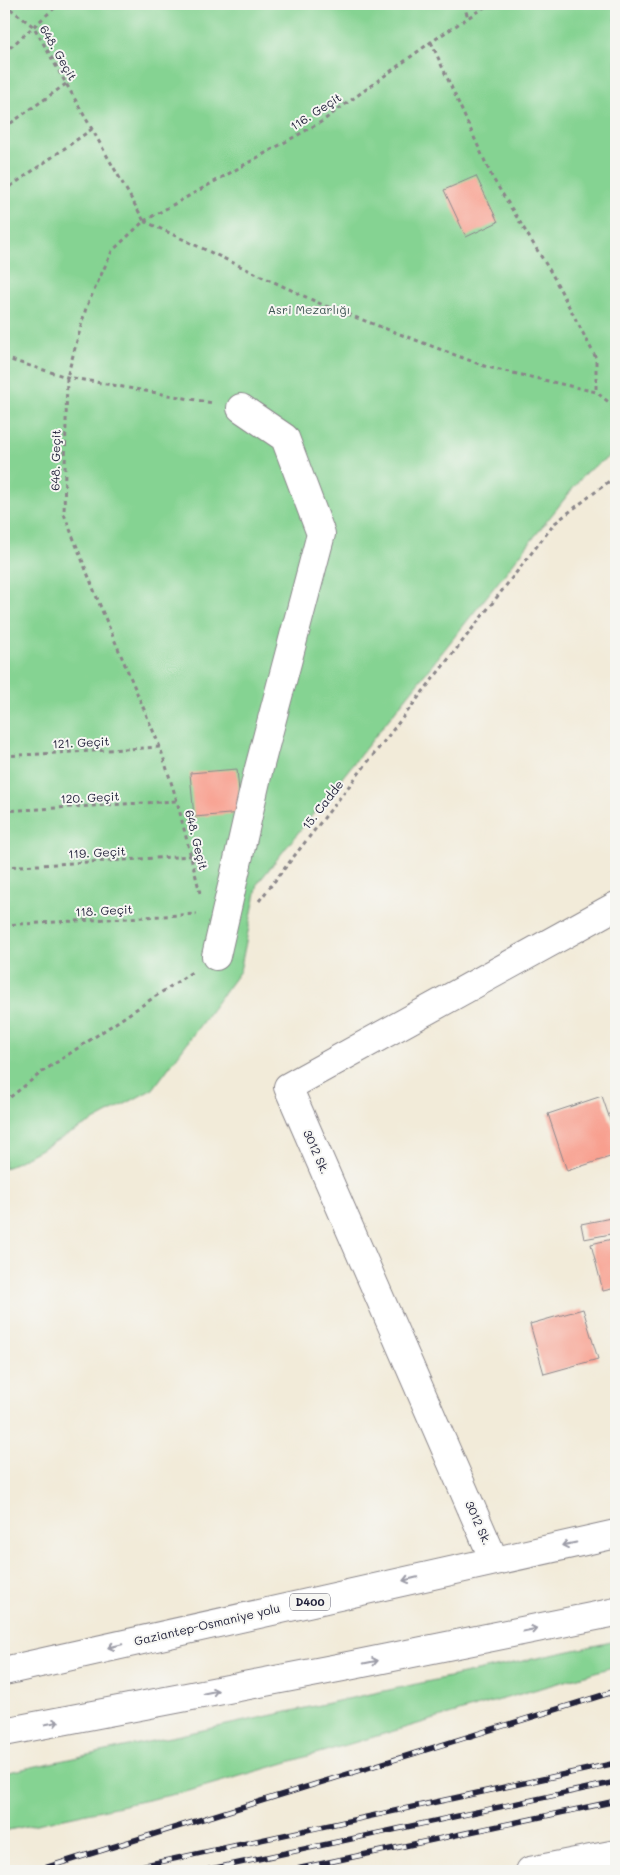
<svg xmlns="http://www.w3.org/2000/svg" width="620" height="1875" viewBox="0 0 620 1875" font-family="Mali,sans-serif">
<rect width="100%" height="100%" fill="#f6f6f2"/>
<filter id="ink" filterUnits="userSpaceOnUse"><feTurbulence type="fractalNoise" baseFrequency=".02" numOctaves="2"/><feDisplacementMap in="SourceGraphic" scale="10" xChannelSelector="R" yChannelSelector="G"/><feConvolveMatrix kernelMatrix="1 2 1 2 8 2 1 2 1" color-interpolation-filters="sRGB"/></filter>
<filter id="wash" filterUnits="userSpaceOnUse"><feTurbulence type="fractalNoise" baseFrequency=".0096" numOctaves="4" result="noise"/><feDisplacementMap in="SourceGraphic" scale="20" xChannelSelector="R" yChannelSelector="G"/><feGaussianBlur stdDeviation="1.12" result="paint"/><feColorMatrix in="noise" values="0 0 0 0 0 0 0 0 0 0 0 0 0 0 0 0 0 1.4 0 .05"/><feComposite in="paint" operator="in"/></filter>
<g filter="url(#wash)">
<rect width="100%" height="100%" fill="#f2ebd9"/>
<!-- green -->
<g fill="#85d392" stroke="#547a66">
<path d="M4 4H616V452L586 472 258 883 240 971 153 1089 4 1169Z"/>
<path d="M616 1641V1666L189 1791 4 1831V1773Z"/>
</g>
<g id="blocks">
<!-- building -->
<g fill="#f89f8e">
<path d="M476 176 498 222 466 237 444 190Z"/>
<path d="M237 769 241 813 194 817 190 773Z"/>
<path d="M602 1096 616 1137V1155L567 1171 548 1114Z"/>
<path d="M616 1217V1233L584 1239 581 1224Z"/>
<path d="M616 1238V1288L603 1291 591 1244Z"/>
<path d="M583 1309 598 1359 544 1374 530 1324Z"/>
</g>
</g>
</g>
<g filter="url(#ink)">
<use href="#blocks" fill-opacity="0" stroke="#8a868a" stroke-width="1"/>
<g fill="none" stroke-linecap="round" stroke-linejoin="round">
<defs>
<g id="minor">
<path d="M216 956 258 772 321 534 285 438 241 408"/>
<path d="M494 1560 288 1087 616 906"/>
<path d="M530 1871 616 1854"/>
</g>
<g id="highway">
<path d="M4 1671 616 1534"/>
<path d="M4 1732 343 1667 616 1612"/>
</g>
</defs>
<!-- minor casing -->
<use href="#minor" stroke="#8a868a" stroke-width="30"/>
<!-- highway casing -->
<use href="#highway" stroke="#8a868a" stroke-width="30"/>
<!-- path -->
<g stroke="#8a868a" stroke-width="3" stroke-dasharray="4 4" stroke-linecap="butt">
<path d="M4 4 34 27 144 221 112 251 86 308 67 377 64 514 103 613 160 747 177 801 200 893"/>
<path d="M463 4 468 17"/>
<path d="M431 42 492 177 552 274 596 358V392"/>
<path d="M4 53 59 4"/>
<path d="M4 128 66 84"/>
<path d="M4 191 92 129"/>
<path d="M144 221 323 305 487 367 596 392 616 408"/>
<path d="M144 221 321 122 431 42 489 4"/>
<path d="M4 358 67 377 213 403"/>
<path d="M4 756 160 747"/>
<path d="M4 811 177 801"/>
<path d="M4 867 191 856"/>
<path d="M259 901 555 523 616 476"/>
<path d="M4 925 197 914"/>
<path d="M4 1102 42 1072 192 972"/>
</g>
<!-- minor -->
<use href="#minor" stroke="#fff" stroke-width="28"/>
<!-- highway -->
<use href="#highway" stroke="#fff" stroke-width="28"/>
<defs>
<g id="rail">
<path d="M35 1871 616 1691"/>
<path d="M118 1871 616 1763"/>
<path d="M202 1871 616 1782"/>
<path d="M287 1871 616 1801"/>
</g>
</defs>
<!-- rail casing -->
<use href="#rail" stroke="#22223b" stroke-width="5.5"/>
<!-- rail -->
<use href="#rail" stroke="#f6f6f2" stroke-width="4" stroke-dasharray="11" stroke-linecap="butt"/>
</g>
<!-- one-way arrows -->
<defs><path id="oneway-shaft" d="M-6 0H5M1.5-3L5.5 0L1.5 3" fill="none" stroke-width="1.6" stroke-linecap="round" stroke-linejoin="round" transform="scale(1.25)"/></defs>
<g stroke="#9c9ca7">
<use href="#oneway-shaft" transform="translate(569 1544) rotate(168)"/>
<use href="#oneway-shaft" transform="translate(410 1579) rotate(167)"/>
<use href="#oneway-shaft" transform="translate(530 1630) rotate(-11)"/>
<use href="#oneway-shaft" transform="translate(115 1646) rotate(167)"/>
<use href="#oneway-shaft" transform="translate(371 1662) rotate(-11)"/>
<use href="#oneway-shaft" transform="translate(211 1692) rotate(-11)"/>
<use href="#oneway-shaft" transform="translate(52 1723) rotate(-11)"/>
</g>
</g>
<g text-anchor="middle" stroke-width="4" stroke-linejoin="round" paint-order="stroke">
<!-- shield labels -->
<rect fill="#f6f6f2" stroke="#626272" stroke-width="1" x="290" y="1593.5" width="40" height="17" rx="4"/>
<g font-size="11" font-weight="bold" fill="#22223b">
<text x="310" y="1606">D400</text>
</g>
<!-- street labels -->
<g font-size="12" fill="#22223b" stroke="#f6f6f2">
<text transform="translate(58 53) rotate(60)" y="4">648. Geçit</text>
<text transform="translate(316 112) rotate(-33)" y="4">116. Geçit</text>
<text transform="translate(56 460) rotate(-89)" y="4">648. Geçit</text>
<text transform="translate(81 743) rotate(-3)" y="4">121. Geçit</text>
<text transform="translate(90 798) rotate(-3)" y="4">120. Geçit</text>
<text transform="translate(323 805) rotate(-52)" y="4">15. Cadde</text>
<text transform="translate(196 840) rotate(76)" y="4">648. Geçit</text>
<text transform="translate(97 853) rotate(-3)" y="4">119. Geçit</text>
<text transform="translate(104 911) rotate(-3)" y="4">118. Geçit</text>
<text transform="translate(316 1152) rotate(66)" y="4">3012 Sk.</text>
<text transform="translate(478 1523) rotate(66)" y="4">3012 Sk.</text>
<text transform="translate(207 1625) rotate(-13)" y="4">Gaziantep-Osmaniye yolu</text>
</g>
<!-- park labels -->
<g font-size="12" fill="#405755" stroke="#f6f6f2">
<text x="309" y="314">Asri Mezarlığı</text>
</g>
</g>
<!-- margin -->
<rect width="620" height="1875" fill="none" stroke="#f6f6f2" stroke-width="20"/>
</svg>
